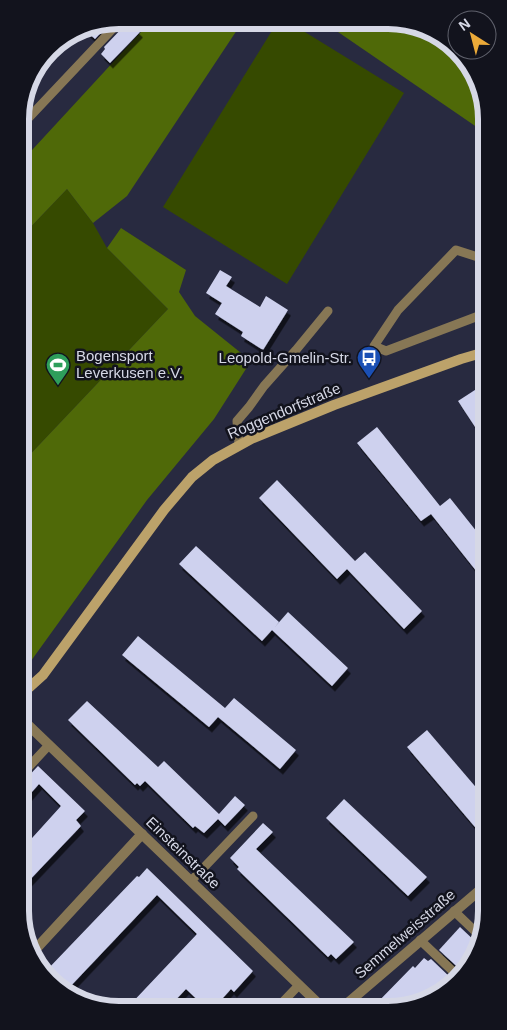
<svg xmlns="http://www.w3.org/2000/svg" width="507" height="1030" viewBox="0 0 507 1030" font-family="Helvetica,sans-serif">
<defs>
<filter id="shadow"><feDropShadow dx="3" dy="5.5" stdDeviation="0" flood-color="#0009"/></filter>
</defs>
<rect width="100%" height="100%" fill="#282a40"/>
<!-- green -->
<g fill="#364a00">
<path d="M278 21H287L404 93 287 284 163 207Z"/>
<path d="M67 189 93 223 107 248 168 309 22 463 21 237Z"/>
</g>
<!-- forest -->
<g fill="#4f6908">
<path d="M152 20 243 21 127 196 93 223 67 189 21 237V162Z"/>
<path d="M322 21 408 22 457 48 484 93V132Z"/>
<path d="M121 228 186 270 179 292 195 316 251 361 214 419 147 500 23 672 22 463 168 309 107 248Z"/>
</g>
<!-- building -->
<g fill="#ced1ee" filter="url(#shadow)">
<path d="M127 20 140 32 110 63 101 54 105 49 104 47 126 24Z"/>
<path d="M111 22 95 39 82 27Z"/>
<path d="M220 270 232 277 226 286 260 307 266 296 288 310 263 350 241 336 243 332 215 314 222 303 206 293Z"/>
<path d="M478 388 485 398V442L458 401Z"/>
<path d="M377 427 440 506 450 498 485 542V582L431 514 421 521 357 443Z"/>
<path d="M277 480 355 561 365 552 422 611 404 629 347 569 337 579 259 498Z"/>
<path d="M196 546 279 622 274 628 288 612 348 668 332 686 272 630 262 641 179 564Z"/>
<path d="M138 636 225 708 234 698 296 750 280 769 218 717 209 727 122 655Z"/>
<path d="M87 701 158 767 164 761 219 814 235 796 245 805 225 826 218 819 204 833 195 826 193 828 145 781 140 786 137 783 135 785 68 720Z"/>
<path d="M427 730 486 799V840L407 747Z"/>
<path d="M38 766 85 811 76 820 81 826 23 887V848L61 806 39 784 23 802V782Z"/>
<path d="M344 799 427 877 408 896 326 818Z"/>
<path d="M263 823 273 832 256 849 354 942 336 959 331 954 328 957 292 922 237 869 239 867 230 858Z"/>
<path d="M147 868 253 971 234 992 231 989 214 1008H206L186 989 168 1008H127L197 934 157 895 66 991 53 985 45 972 137 876 139 877Z"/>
<path d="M460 927 477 943 466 972 464 973 439 950Z"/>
<path d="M424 958 428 961 431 959 453 980 414 1007H373L413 966 415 968Z"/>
</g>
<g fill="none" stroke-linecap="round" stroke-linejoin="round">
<!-- lane -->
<g stroke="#877755" stroke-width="9">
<path d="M21 126 121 20"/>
<path d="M484 259 456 250 398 310 374 346 386 351 481 315 484 311"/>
<path d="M239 444 237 421 249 407 264 386 296 350 328 311"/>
<path d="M23 773 49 745"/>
<path d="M191 881 253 816"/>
<path d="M454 911 480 936"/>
<path d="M420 940 459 977"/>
<path d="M278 1007 299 985"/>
</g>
<!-- street -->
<g stroke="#877755" stroke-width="10">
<path d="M23 720 322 1007"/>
<path d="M33 952 142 834"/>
<path d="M343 1007 487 884"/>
</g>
<!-- secondary -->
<path stroke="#bca26a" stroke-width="10" d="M23 693 43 675 164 510 192 477 213 460 251 439 334 405 461 359 485 352"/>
</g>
<!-- icons -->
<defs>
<symbol id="bus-pin" viewBox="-11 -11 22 30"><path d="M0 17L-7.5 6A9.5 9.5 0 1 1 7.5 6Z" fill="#1a4fb4" stroke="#12131d"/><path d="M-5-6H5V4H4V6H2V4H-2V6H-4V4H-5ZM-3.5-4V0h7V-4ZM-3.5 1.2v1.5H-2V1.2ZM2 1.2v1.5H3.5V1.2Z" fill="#fff"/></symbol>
<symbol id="stadium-pin" viewBox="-11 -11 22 30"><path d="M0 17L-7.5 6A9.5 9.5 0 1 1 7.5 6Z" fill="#2e9e5b" stroke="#12131d"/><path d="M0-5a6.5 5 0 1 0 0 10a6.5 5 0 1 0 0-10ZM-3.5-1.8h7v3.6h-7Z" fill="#fff"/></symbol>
</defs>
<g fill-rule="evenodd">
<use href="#bus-pin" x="355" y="344" width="28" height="38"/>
<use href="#stadium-pin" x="44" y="351" width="28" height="38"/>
</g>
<g text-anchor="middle" stroke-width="5" stroke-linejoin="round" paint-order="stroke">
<!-- poi labels -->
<g font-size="15" fill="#d6d8e6" stroke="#12131d" text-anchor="start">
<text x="76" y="361">Bogensport<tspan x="76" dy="17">Leverkusen e.V.</tspan></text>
<text x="352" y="363" text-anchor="end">Leopold-Gmelin-Str.</text>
</g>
<!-- street labels -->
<g font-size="15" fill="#d6d8e6" stroke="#12131d">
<text transform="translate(284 411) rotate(-23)" y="5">Roggendorfstraße</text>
<text transform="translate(183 853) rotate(44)" y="5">Einsteinstraße</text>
<text transform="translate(405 934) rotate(-41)" y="5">Semmelweisstraße</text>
</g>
</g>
<!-- crop -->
<path d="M0 0H507V1030H0ZM119 29H388A90 90 0 0 1 478 119V911A90 90 0 0 1 388 1001H119A90 90 0 0 1 29 911V119A90 90 0 0 1 119 29Z" fill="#12131d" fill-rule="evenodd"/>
<path fill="none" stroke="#d6d8e6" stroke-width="6" d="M119 29H388A90 90 0 0 1 478 119V911A90 90 0 0 1 388 1001H119A90 90 0 0 1 29 911V119A90 90 0 0 1 119 29Z"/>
<!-- north arrow -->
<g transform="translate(472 35) rotate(324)"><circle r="24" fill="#12131d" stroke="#60626d"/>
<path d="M0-4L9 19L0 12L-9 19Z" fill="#ebaa39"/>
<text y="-8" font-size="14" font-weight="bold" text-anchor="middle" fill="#d6d8e6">N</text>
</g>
</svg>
